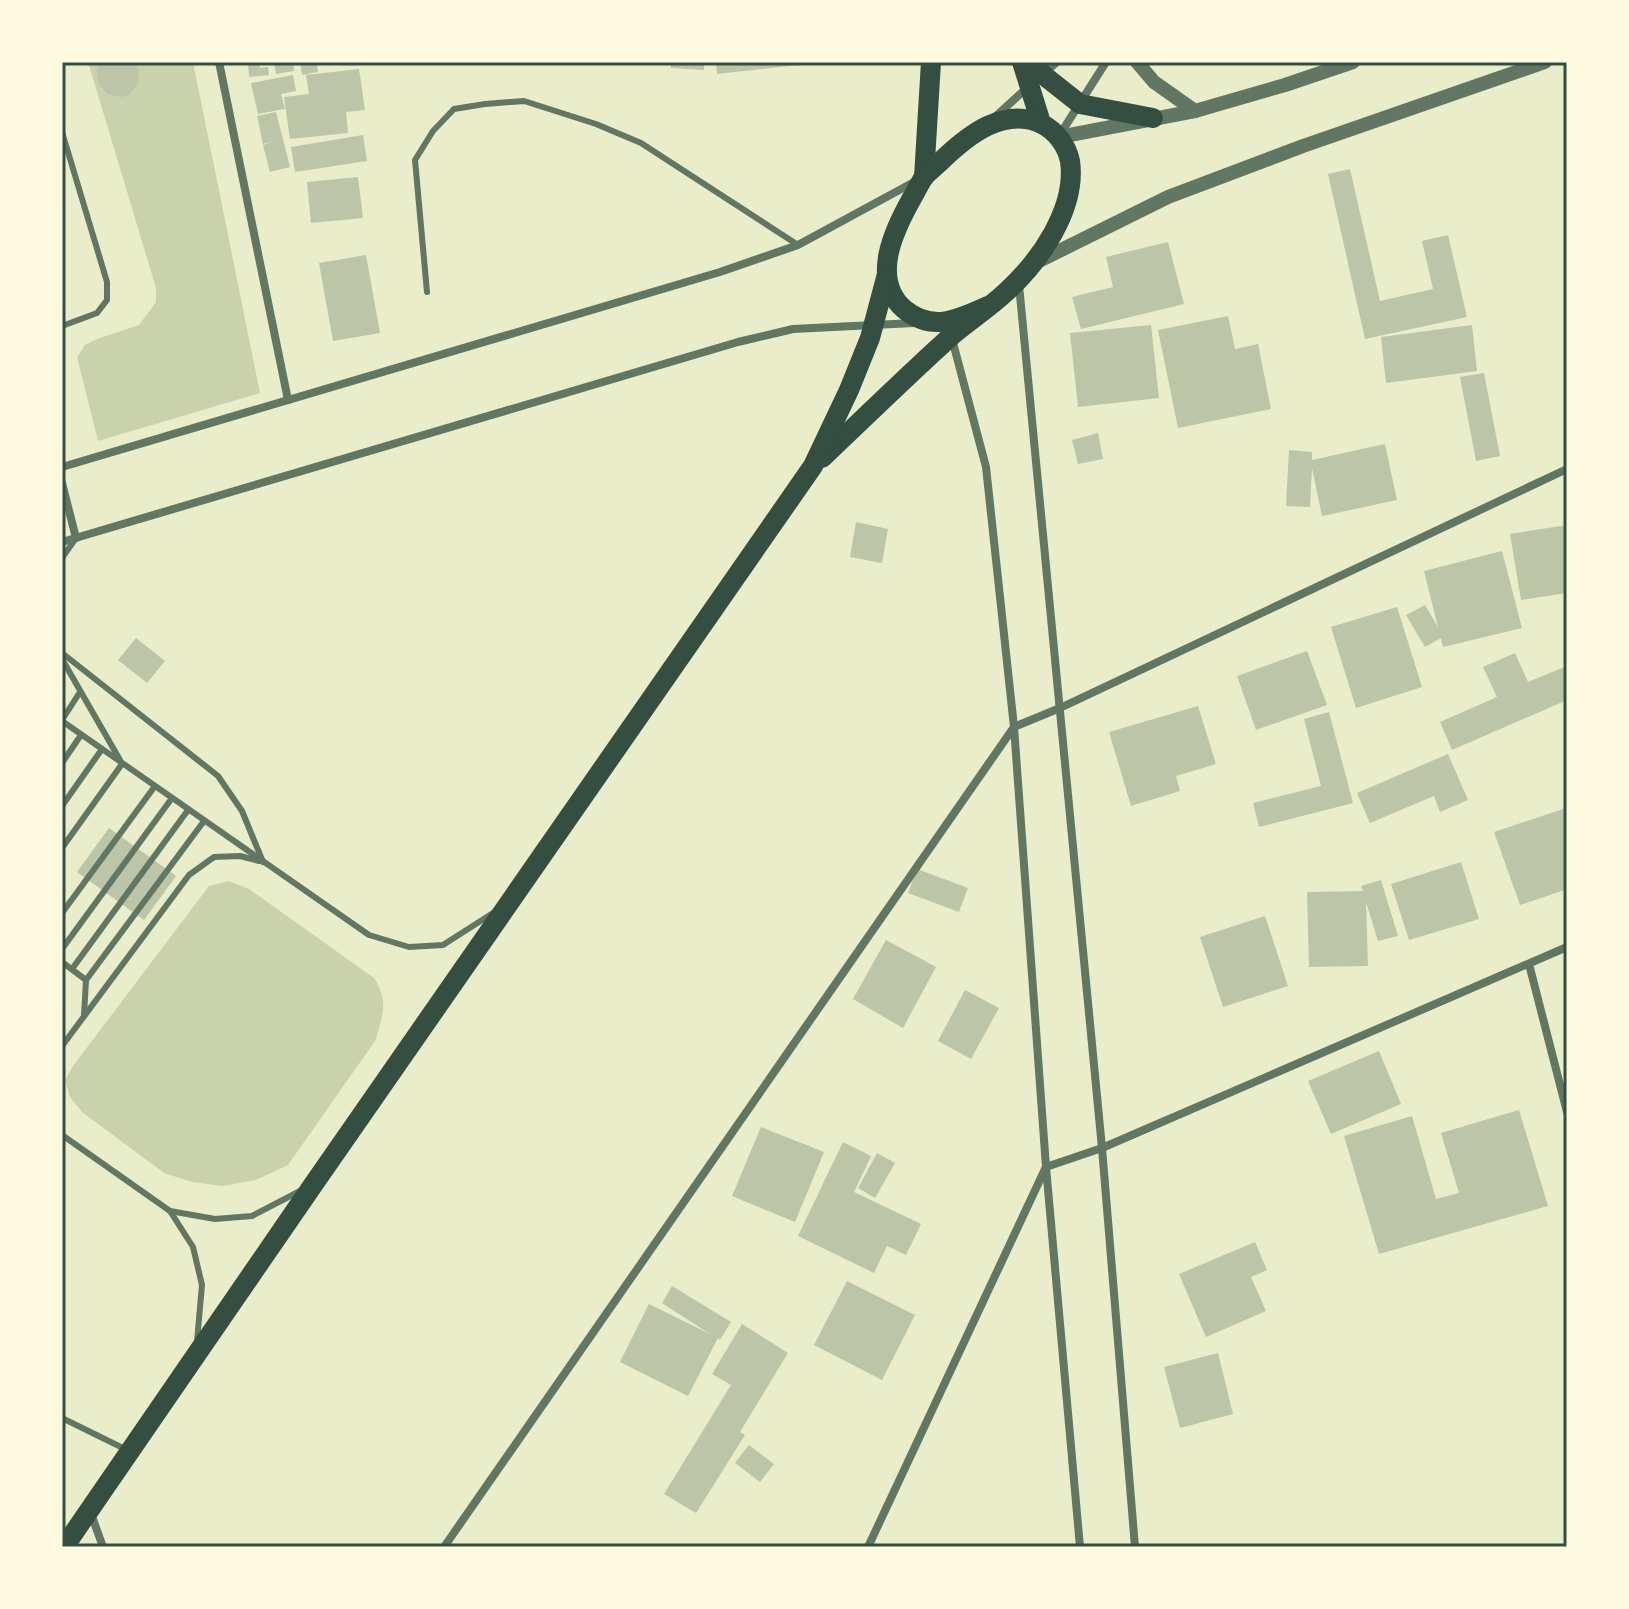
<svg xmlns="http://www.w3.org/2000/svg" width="1629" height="1609" viewBox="0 0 1629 1609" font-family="Signika,sans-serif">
<rect width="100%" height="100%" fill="#e9edc9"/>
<!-- green -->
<g fill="#cad2ad">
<path d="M88 62H193L260 393 98 441 77 357 85 345 97 339 139 325 156 302V288Z"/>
<path d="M229 881 249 889 374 978C389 1001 383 1016 375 1041L288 1165 256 1180 223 1186 192 1182 164 1173 82 1112 70 1097 65 1080 73 1066 209 886Z"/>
</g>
<!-- building -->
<g fill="#bcc5a7">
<path d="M102 62H135L139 71 138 85 128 95 121 97 107 94 98 83 97 69Z"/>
<path d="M248 62H259L260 68 268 67 269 75 249 77Z"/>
<path d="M274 62H293L294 71 276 74Z"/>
<path d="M300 62H327L328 64 317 65 318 72 302 75Z"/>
<path d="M671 62H704V70L671 68Z"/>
<path d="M716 62H807V64L717 74Z"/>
<path d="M359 69 365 110 346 112 348 133 290 139 284 97 309 94 306 75Z"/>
<path d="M293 75 296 91 281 94 285 109 258 114 251 83Z"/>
<path d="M276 112 290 167 270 172 263 145 272 142 263 144 257 116Z"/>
<path d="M363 135 367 161 295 172 291 147Z"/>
<path d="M1350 169 1380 301 1433 289 1422 241 1448 235 1467 317 1365 339 1328 174Z"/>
<path d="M358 177 363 218 311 223 307 182Z"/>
<path d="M1168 242 1184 304 1081 329 1072 297 1113 287 1106 257Z"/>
<path d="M366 255 380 333 333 341 319 263Z"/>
<path d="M1228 316 1235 349 1258 344 1271 409 1178 428 1158 330Z"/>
<path d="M1151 325 1159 398 1078 407 1070 333Z"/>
<path d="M1472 325 1477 371 1386 383 1381 337Z"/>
<path d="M1484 373 1500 456 1476 461 1460 377Z"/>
<path d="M1098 433 1103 459 1078 464 1072 440Z"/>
<path d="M1385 444 1397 500 1322 516 1312 468 1310 507 1286 506 1289 450 1312 452V460Z"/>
<path d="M856 522 888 529 882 563 850 557Z"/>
<path d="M1567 525V593L1521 600 1510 534Z"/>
<path d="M1502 551 1522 628 1443 647 1441 638 1425 647 1406 615 1425 605 1438 627 1424 571Z"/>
<path d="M1397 607 1422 687 1356 708 1331 627Z"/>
<path d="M136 638 165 661 147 683 118 660Z"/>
<path d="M1307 651 1327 705 1256 730 1237 676Z"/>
<path d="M1515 653 1528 682 1567 666V700L1452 750 1440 722 1497 697 1483 667Z"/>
<path d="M1198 706 1216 764 1176 776 1180 791 1131 806 1109 732Z"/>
<path d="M1329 712 1353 803 1259 827 1253 803 1321 786 1304 719Z"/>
<path d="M1448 754 1468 800 1440 812 1434 796 1370 823 1357 793Z"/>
<path d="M1566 808 1567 889 1520 905 1494 832Z"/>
<path d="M109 828 176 876 144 920 77 872Z"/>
<path d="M1461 862 1479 919 1409 940 1391 884Z"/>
<path d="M917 869 968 888 959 912 908 893Z"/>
<path d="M1381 880 1398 936 1378 941 1366 902 1368 966 1309 967 1307 892 1363 891 1361 886Z"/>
<path d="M1265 916 1288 986 1223 1007 1200 937Z"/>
<path d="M886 940 936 967 903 1028 853 999Z"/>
<path d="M965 990 999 1008 971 1059 938 1041Z"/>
<path d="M1379 1051 1401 1104 1331 1134 1308 1081Z"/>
<path d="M1519 1110 1548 1206 1379 1254 1344 1136 1412 1116 1436 1199 1459 1193 1441 1133Z"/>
<path d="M761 1127 824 1152 795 1222 732 1196Z"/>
<path d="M843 1142 871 1156 854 1192 921 1224 906 1255 887 1246 874 1273 798 1236Z"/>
<path d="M877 1153 895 1163 875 1198 858 1188Z"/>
<path d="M1255 1242 1267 1270 1251 1277 1266 1311 1206 1337 1179 1274Z"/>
<path d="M847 1281 915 1315 882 1380 814 1345Z"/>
<path d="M672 1286 731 1322 720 1340 718 1338 688 1396 620 1362 649 1304 710 1334 662 1303Z"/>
<path d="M742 1324 788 1353 740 1432 745 1435 696 1513 664 1494 731 1385 712 1374Z"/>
<path d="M1218 1353 1233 1414 1180 1428 1164 1367Z"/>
<path d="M749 1445 774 1464 760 1482 735 1463Z"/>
</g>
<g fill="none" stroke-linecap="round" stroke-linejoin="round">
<!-- service -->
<g stroke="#617663" stroke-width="6">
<path d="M62 132 107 282V300L97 313 62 326"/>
<path d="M427 292 415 160 433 131 454 109 485 104 524 101 596 124 641 143 798 245"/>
<path d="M62 313V315"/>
<path d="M62 558 76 538"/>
<path d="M62 653 218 776 242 811 263 862"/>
<path d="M62 659 120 760"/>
<path d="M62 720 80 692"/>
<path d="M62 721 369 935 409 947 443 945 493 913"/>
<path d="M62 763 81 735"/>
<path d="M62 806 102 749"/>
<path d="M62 848 122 764"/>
<path d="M62 913 155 786"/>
<path d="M62 949 172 798"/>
<path d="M62 962 86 980"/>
<path d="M72 969 188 810"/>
<path d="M86 980 204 821"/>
<path d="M84 1016 86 980"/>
<path d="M62 1046 189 875 214 857 240 856 259 861"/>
<path d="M62 1135 170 1211 193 1247 202 1285 197 1341"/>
<path d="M170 1211 215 1219 252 1216 300 1191"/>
<path d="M62 1418 127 1450"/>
</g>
<!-- minor -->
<g stroke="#617663" stroke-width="8">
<path d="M219 62 288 400"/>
<path d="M1042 75 1057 62"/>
<path d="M995 117 1029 86"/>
<path d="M1059 136 1106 62"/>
<path d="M1019 285 1102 1148 1135 1547"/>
<path d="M952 339 986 467 1014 727 1046 1167 1080 1547"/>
<path d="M62 467 720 272 798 245 916 181"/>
<path d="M62 483 76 538"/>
<path d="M62 542 738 342 793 329 914 323"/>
<path d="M1529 964 1567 1112"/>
<path d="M90 1511 103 1547"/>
<path d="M444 1547 1014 727 1060 708 1567 469"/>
<path d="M868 1547 1046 1167 1102 1148 1567 947"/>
</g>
<!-- tertiary -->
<g stroke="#617663" stroke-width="14">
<path d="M1137 62 1154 82 1195 111"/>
<path d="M1059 137 1195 111 1285 85 1353 62"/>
<path d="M1037 262 1168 197 1303 146 1545 62"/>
</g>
<!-- primary -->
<g stroke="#344e41" stroke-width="20">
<path d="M1022 62 1041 123"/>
<path d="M1034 62 1042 74 1080 104 1153 118"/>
<path d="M924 177 931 62"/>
<path d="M822 458C864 418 906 377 949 338 967 322 988 309 1006 292 1039 262 1077 209 1070 161 1067 146 1056 131 1042 124 1004 106 968 135 941 161 936 166 929 171 924 177 919 184 916 192 912 198 894 230 870 279 904 309 933 333 959 319 988 306"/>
<path d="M64 1547 313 1185 813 466 849 390 870 338 887 274"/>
</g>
</g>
<!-- border -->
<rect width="1629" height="1609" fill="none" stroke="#fefae0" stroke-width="128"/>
<rect x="64" y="64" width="1501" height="1481" fill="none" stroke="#344e41" stroke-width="3"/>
</svg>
